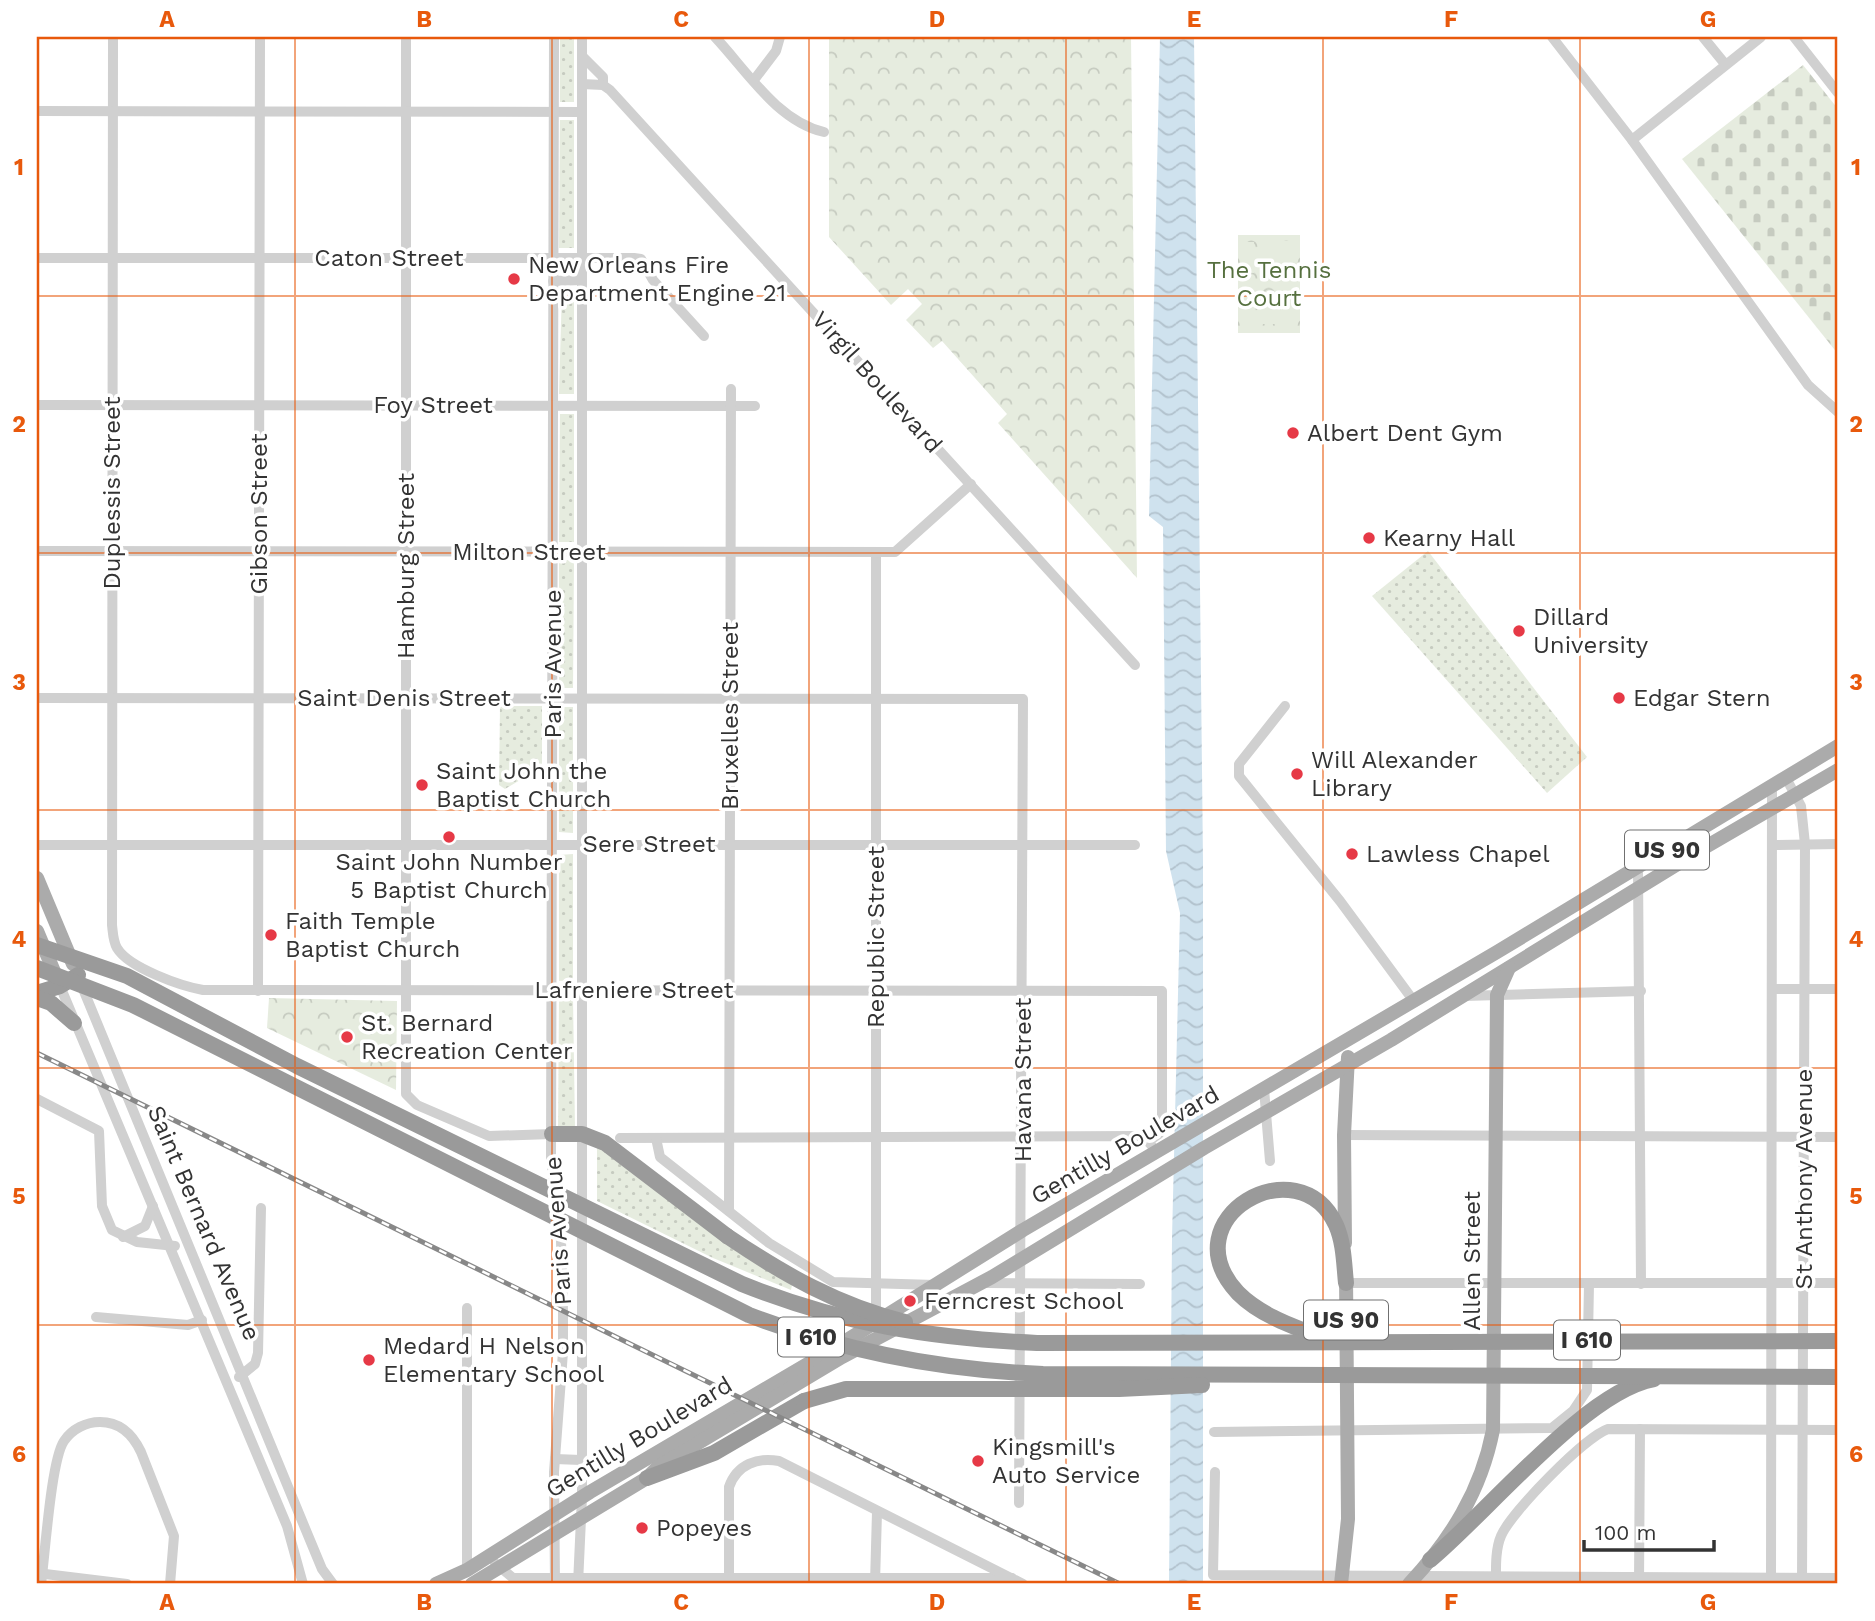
<svg xmlns="http://www.w3.org/2000/svg" width="1875" height="1621" viewBox="0 0 1875 1621" font-family="'Work Sans',sans-serif">
<defs>
<pattern id="grass-dots" width="8" height="8" patternUnits="userSpaceOnUse" patternTransform="scale(1.75)"><rect width="8" height="8" fill="#e6ecdf"/><path d="M2 2h.1M6 6h.1" fill="none" stroke="#c6cbc0" stroke-width="1.8" stroke-linecap="round"/></pattern>
<pattern id="forest-crowns" width="20" height="18" patternUnits="userSpaceOnUse" patternTransform="scale(1.75)"><rect width="20" height="18" fill="#e6ecdf"/><path d="M2 6a3 3 0 1 1 6 0M12 15a3 3 0 1 1 6 0" fill="none" stroke="#c6cbc0"/></pattern>
<pattern id="cemetery-stones" width="16" height="16" patternUnits="userSpaceOnUse" patternTransform="scale(1.75)"><rect width="16" height="16" fill="#e6ecdf"/><path d="M2 7V4a2 2 0 0 1 4 0v3zM10 15v-3a2 2 0 0 1 4 0v3z" fill="#c6cbc0"/></pattern>
<pattern id="water-waves" width="16" height="10" patternUnits="userSpaceOnUse" patternTransform="scale(1.75)"><rect width="16" height="10" fill="#cfe2ee"/><path d="M0 5q4-4 8 0t8 0" fill="none" stroke="#b2c2cd"/></pattern>
</defs>
<rect width="100%" height="100%" fill="#fff"/>
<!-- grass -->
<g fill="url(#grass-dots)">
<rect x="560" y="37" width="14" height="65"/>
<path d="M560 120H574V248H559Z"/>
<path d="M562 288 574 291V394H559Z"/>
<path d="M560 414H574V542H559Z"/>
<path d="M1428 551 1587 757 1547 793 1372 596Z"/>
<path d="M559 560H574L573 688H559Z"/>
<path d="M500 706H542V767L505 789 499 785Z"/>
<path d="M559 707H573V833L559 832Z"/>
<path d="M573 854V980L559 981V855Z"/>
<path d="M559 1000H573L575 1128H558Z"/>
<path d="M597 1146 792 1285 791 1290 713 1258 597 1201Z"/>
</g>
<!-- forest -->
<g fill="url(#forest-crowns)">
<path d="M829 37H1131L1137 578 998 423 1007 414 942 341 933 348 906 320 922 304 908 289 891 305 829 237Z"/>
<rect x="1238" y="235" width="62" height="98"/>
<path d="M269 998 397 1001 396 1090 267 1028Z"/>
</g>
<!-- cemetery -->
<path fill="url(#cemetery-stones)" d="M1803 65 1838 109V354L1682 159Z"/>
<!-- pitch -->
<g fill="#e6ecdf">
<rect x="1260" y="241" width="15" height="31"/>
<rect x="1280" y="241" width="15" height="31"/>
<path d="M1240 242H1254V273L1240 272Z"/>
<rect x="1240" y="293" width="14" height="31"/>
<rect x="1261" y="293" width="14" height="31"/>
<rect x="1281" y="293" width="15" height="31"/>
</g>
<!-- water -->
<path fill="url(#water-waves)" d="M1160 37H1194L1203 862V1584H1169L1172 1238 1180 913 1166 851 1163 527 1149 516Z"/>
<g fill="none" stroke-linecap="round" stroke-linejoin="round">
<!-- minor -->
<g stroke="#d0d0d0" stroke-width="10">
<path d="M113 37 112 925C113 933 113 941 117 948 129 968 181 986 203 990L1162 991V1121L1159 1134 1149 1141"/>
<path d="M406 37V1094L417 1105 489 1136 552 1134"/>
<path d="M554 37 551 1158 561 1241 563 1311V1352L554 1472 555 1584"/>
<path d="M715 37C747 71 777 121 824 132"/>
<path d="M1552 37 1632 140 1808 385 1838 412"/>
<path d="M1703 37 1725 64"/>
<path d="M1794 37 1838 93"/>
<path d="M582 56 603 77V85"/>
<path d="M754 80 776 51 780 37"/>
<path d="M582 84 603 85 610 90 1135 665"/>
<path d="M37 111 582 112"/>
<path d="M1632 140 1761 37"/>
<path d="M37 258H634L641 259 653 280 704 336"/>
<path d="M553 281 582 280"/>
<path d="M37 405 755 406"/>
<path d="M37 551 895 552 971 484"/>
<path d="M37 698 1023 699 1019 1503"/>
<path d="M1285 706 1239 764V776L1340 901 1413 1000"/>
<path d="M1786 778 1801 806 1805 844 1802 1584"/>
<path d="M37 845H1135"/>
<path d="M1772 845 1838 844"/>
<path d="M1638 868 1641 1284"/>
<path d="M81 984 300 1516 322 1569 333 1584"/>
<path d="M60 986 287 1526 303 1584"/>
<path d="M1773 989H1838"/>
<path d="M258 991 260 37"/>
<path d="M1464 996 1641 991"/>
<path d="M1264 1089 1270 1161"/>
<path d="M37 1099 99 1131 102 1206 112 1230 137 1242 175 1246"/>
<path d="M1344 1135 1838 1137"/>
<path d="M620 1138 1138 1136 1144 1137 1152 1146"/>
<path d="M656 1138 660 1157 769 1243 833 1282 935 1285"/>
<path d="M729 1211 731 389"/>
<path d="M123 1237 145 1226 153 1206"/>
<path d="M984 1283 1140 1284"/>
<path d="M1346 1283H1838"/>
<path d="M96 1317 188 1325 202 1320"/>
<path d="M876 1320V552"/>
<path d="M239 1377 255 1364 258 1353 261 1208"/>
<path d="M1214 1432 1552 1428 1573 1411 1587 1390 1589 1284"/>
<path d="M555 1459 581 1460"/>
<path d="M1215 1472 1213 1575 1838 1578"/>
<path d="M495 1563 513 1578H1012"/>
<path d="M467 1570V1308"/>
<path d="M37 1573 127 1584"/>
<path d="M875 1583 877 1512"/>
<path d="M41 1584C45 1556 51 1460 64 1441 72 1429 86 1422 100 1422 121 1422 133 1435 141 1452L174 1536 170 1584"/>
<path d="M578 1584 582 1497V37"/>
<path d="M729 1584V1487C737 1464 758 1457 779 1461L1023 1584"/>
<path d="M1496 1584C1496 1569 1495 1550 1501 1536 1511 1512 1585 1437 1608 1429L1838 1430"/>
<path d="M1639 1584 1640 1429"/>
<path d="M1771 1584 1772 786"/>
</g>
<!-- major -->
<g stroke="#ababab" stroke-width="14">
<path d="M37 878 73 964"/>
<path d="M37 931 58 981"/>
<path d="M1345 1243 1344 1135 1348 1057"/>
<path d="M436 1584 467 1570 590 1492 828 1352 1023 1230 1497 952 1838 746"/>
<path d="M472 1584 647 1478 658 1467 842 1357 992 1277 1204 1148 1391 1040 1702 849 1838 770"/>
<path d="M1341 1584 1348 1519 1346 1274"/>
<path d="M1409 1584C1451 1539 1481 1491 1493 1430L1497 995 1509 968"/>
</g>
<!-- highway -->
<g stroke="#9a9a9a" stroke-width="16">
<path d="M37 993 60 986 78 975"/>
<path d="M37 998 51 1003 74 1023"/>
<path d="M552 1134H582L605 1143 727 1236"/>
<path d="M1333 1342C1301 1329 1263 1318 1238 1293 1168 1218 1299 1144 1336 1225 1344 1243 1344 1264 1346 1283"/>
<path d="M647 1478 714 1453 804 1401"/>
<path d="M1430 1560C1487 1513 1586 1391 1654 1379"/>
</g>
<defs>
<path id="rail" d="M37 1053 1120 1584"/>
</defs>
<!-- rail casing -->
<use href="#rail" stroke="#888" stroke-width="5"/>
<!-- rail -->
<use href="#rail" stroke="#fff" stroke-width="2.5" stroke-dasharray="8" stroke-linecap="butt"/>
<!-- highway-bridge -->
<g stroke="#9a9a9a" stroke-width="16">
<path d="M37 945 127 976 297 1066 742 1284C842 1324 929 1338 1037 1343L1838 1341"/>
<path d="M37 968 133 1005 749 1315C845 1352 941 1370 1043 1374L1838 1377"/>
<path d="M727 1236C783 1274 839 1306 905 1322"/>
<path d="M804 1401 846 1389H1119L1202 1385"/>
</g>
</g>
<!-- grid -->
<path fill="none" stroke="#e8590c" stroke-width="2" stroke-opacity="0.55" d="M295 37V1584M552 37V1584M809 37V1584M1066 37V1584M1323 37V1584M1580 37V1584M37 296H1838M37 553H1838M37 810H1838M37 1068H1838M37 1325H1838"/>
<!-- markers -->
<g fill="#e63946" stroke="#fff" stroke-width="2.5">
<circle cx="514" cy="279" r="7"/>
<circle cx="1293" cy="433" r="7"/>
<circle cx="1369" cy="538" r="7"/>
<circle cx="1519" cy="631" r="7"/>
<circle cx="1619" cy="698" r="7"/>
<circle cx="1297" cy="774" r="7"/>
<circle cx="422" cy="785" r="7"/>
<circle cx="449" cy="837" r="7"/>
<circle cx="1352" cy="854" r="7"/>
<circle cx="271" cy="935" r="7"/>
<circle cx="347" cy="1037" r="7"/>
<circle cx="910" cy="1301" r="7"/>
<circle cx="369" cy="1360" r="7"/>
<circle cx="978" cy="1461" r="7"/>
<circle cx="642" cy="1528" r="7"/>
</g>
<g text-anchor="middle" stroke-width="7" stroke-linejoin="round" paint-order="stroke">
<!-- shield labels -->
<g fill="#fff" stroke="#707070" stroke-width="2">
<rect x="1625" y="830.5" width="84" height="39" rx="5"/>
<rect x="1304" y="1300.5" width="84" height="39" rx="5"/>
<rect x="778" y="1317.5" width="66" height="39" rx="5"/>
<rect x="1554" y="1320.5" width="66" height="39" rx="5"/>
</g>
<g font-size="23" font-weight="bold" fill="#333">
<text x="1667" y="858">US 90</text>
<text x="1346" y="1328">US 90</text>
<text x="811" y="1345">I 610</text>
<text x="1587" y="1348">I 610</text>
</g>
<!-- street labels -->
<g font-size="24" fill="#333" stroke="#fff">
<text x="389" y="266">Caton Street</text>
<text transform="translate(877 382) rotate(48)" y="8">Virgil Boulevard</text>
<text x="433" y="413">Foy Street</text>
<text transform="translate(112 493) rotate(-90)" y="8">Duplessis Street</text>
<text transform="translate(259 514) rotate(-90)" y="8">Gibson Street</text>
<text x="529" y="560">Milton Street</text>
<text transform="translate(406 566) rotate(-90)" y="8">Hamburg Street</text>
<text transform="translate(553 664) rotate(-90)" y="8">Paris Avenue</text>
<text x="404" y="706">Saint Denis Street</text>
<text transform="translate(730 716) rotate(-90)" y="8">Bruxelles Street</text>
<text x="649" y="852">Sere Street</text>
<text transform="translate(876 937) rotate(-90)" y="8">Republic Street</text>
<text x="634" y="998">Lafreniere Street</text>
<text transform="translate(1023 1080) rotate(-90)" y="8">Havana Street</text>
<text transform="translate(1125 1145) rotate(-30)" y="8">Gentilly Boulevard</text>
<text transform="translate(1804 1179) rotate(-90)" y="8">St Anthony Avenue</text>
<text transform="translate(204 1223) rotate(67)" y="8">Saint Bernard Avenue</text>
<text transform="translate(558 1231) rotate(-94)" y="8">Paris Avenue</text>
<text transform="translate(1472 1261) rotate(-90)" y="8">Allen Street</text>
<text transform="translate(639 1437) rotate(-31)" y="8">Gentilly Boulevard</text>
</g>
<!-- poi labels -->
<g font-size="24" fill="#333" stroke="#fff" text-anchor="start">
<text x="528" y="273">New Orleans Fire<tspan x="528" dy="28">Department Engine 21</tspan></text>
<text x="1307" y="441">Albert Dent Gym</text>
<text x="1383" y="546">Kearny Hall</text>
<text x="1533" y="625">Dillard<tspan x="1533" dy="28">University</tspan></text>
<text x="1633" y="706">Edgar Stern</text>
<text x="1311" y="768">Will Alexander<tspan x="1311" dy="28">Library</tspan></text>
<text x="436" y="779">Saint John the<tspan x="436" dy="28">Baptist Church</tspan></text>
<text x="1366" y="862">Lawless Chapel</text>
<text x="449" y="870" text-anchor="middle">Saint John Number<tspan x="449" dy="28">5 Baptist Church</tspan></text>
<text x="285" y="929">Faith Temple<tspan x="285" dy="28">Baptist Church</tspan></text>
<text x="361" y="1031">St. Bernard<tspan x="361" dy="28">Recreation Center</tspan></text>
<text x="924" y="1309">Ferncrest School</text>
<text x="383" y="1354">Medard H Nelson<tspan x="383" dy="28">Elementary School</tspan></text>
<text x="992" y="1455">Kingsmill's<tspan x="992" dy="28">Auto Service</tspan></text>
<text x="656" y="1536">Popeyes</text>
</g>
<!-- park labels -->
<g font-size="24" fill="#56703f" stroke="#fff">
<text x="1269" y="278">The Tennis<tspan x="1269" dy="28">Court</tspan></text>
</g>
</g>
<!-- border -->
<rect width="1875" height="1621" fill="none" stroke="#ffffff" stroke-width="77"/>
<!-- scale -->
<path d="M1584 1540v10h130v-10" fill="none" stroke="#333333" stroke-width="3.5"/>
<text x="1595" y="1540" font-size="21" fill="#333333" stroke="#ffffff" stroke-width="5" paint-order="stroke">100 m</text>
<rect x="38" y="38" width="1798" height="1544" fill="none" stroke="#e8590c" stroke-width="2.5"/>
<g font-size="23" text-anchor="middle" font-weight="bold" fill="#e8590c">
<text x="167" y="27">A</text>
<text x="424" y="27">B</text>
<text x="681" y="27">C</text>
<text x="937" y="27">D</text>
<text x="1194" y="27">E</text>
<text x="1451" y="27">F</text>
<text x="1708" y="27">G</text>
<text x="19" y="175">1</text>
<text x="1856" y="175">1</text>
<text x="19" y="432">2</text>
<text x="1856" y="432">2</text>
<text x="19" y="690">3</text>
<text x="1856" y="690">3</text>
<text x="19" y="947">4</text>
<text x="1856" y="947">4</text>
<text x="19" y="1204">5</text>
<text x="1856" y="1204">5</text>
<text x="19" y="1462">6</text>
<text x="1856" y="1462">6</text>
<text x="167" y="1610">A</text>
<text x="424" y="1610">B</text>
<text x="681" y="1610">C</text>
<text x="937" y="1610">D</text>
<text x="1194" y="1610">E</text>
<text x="1451" y="1610">F</text>
<text x="1708" y="1610">G</text>
</g>
</svg>
